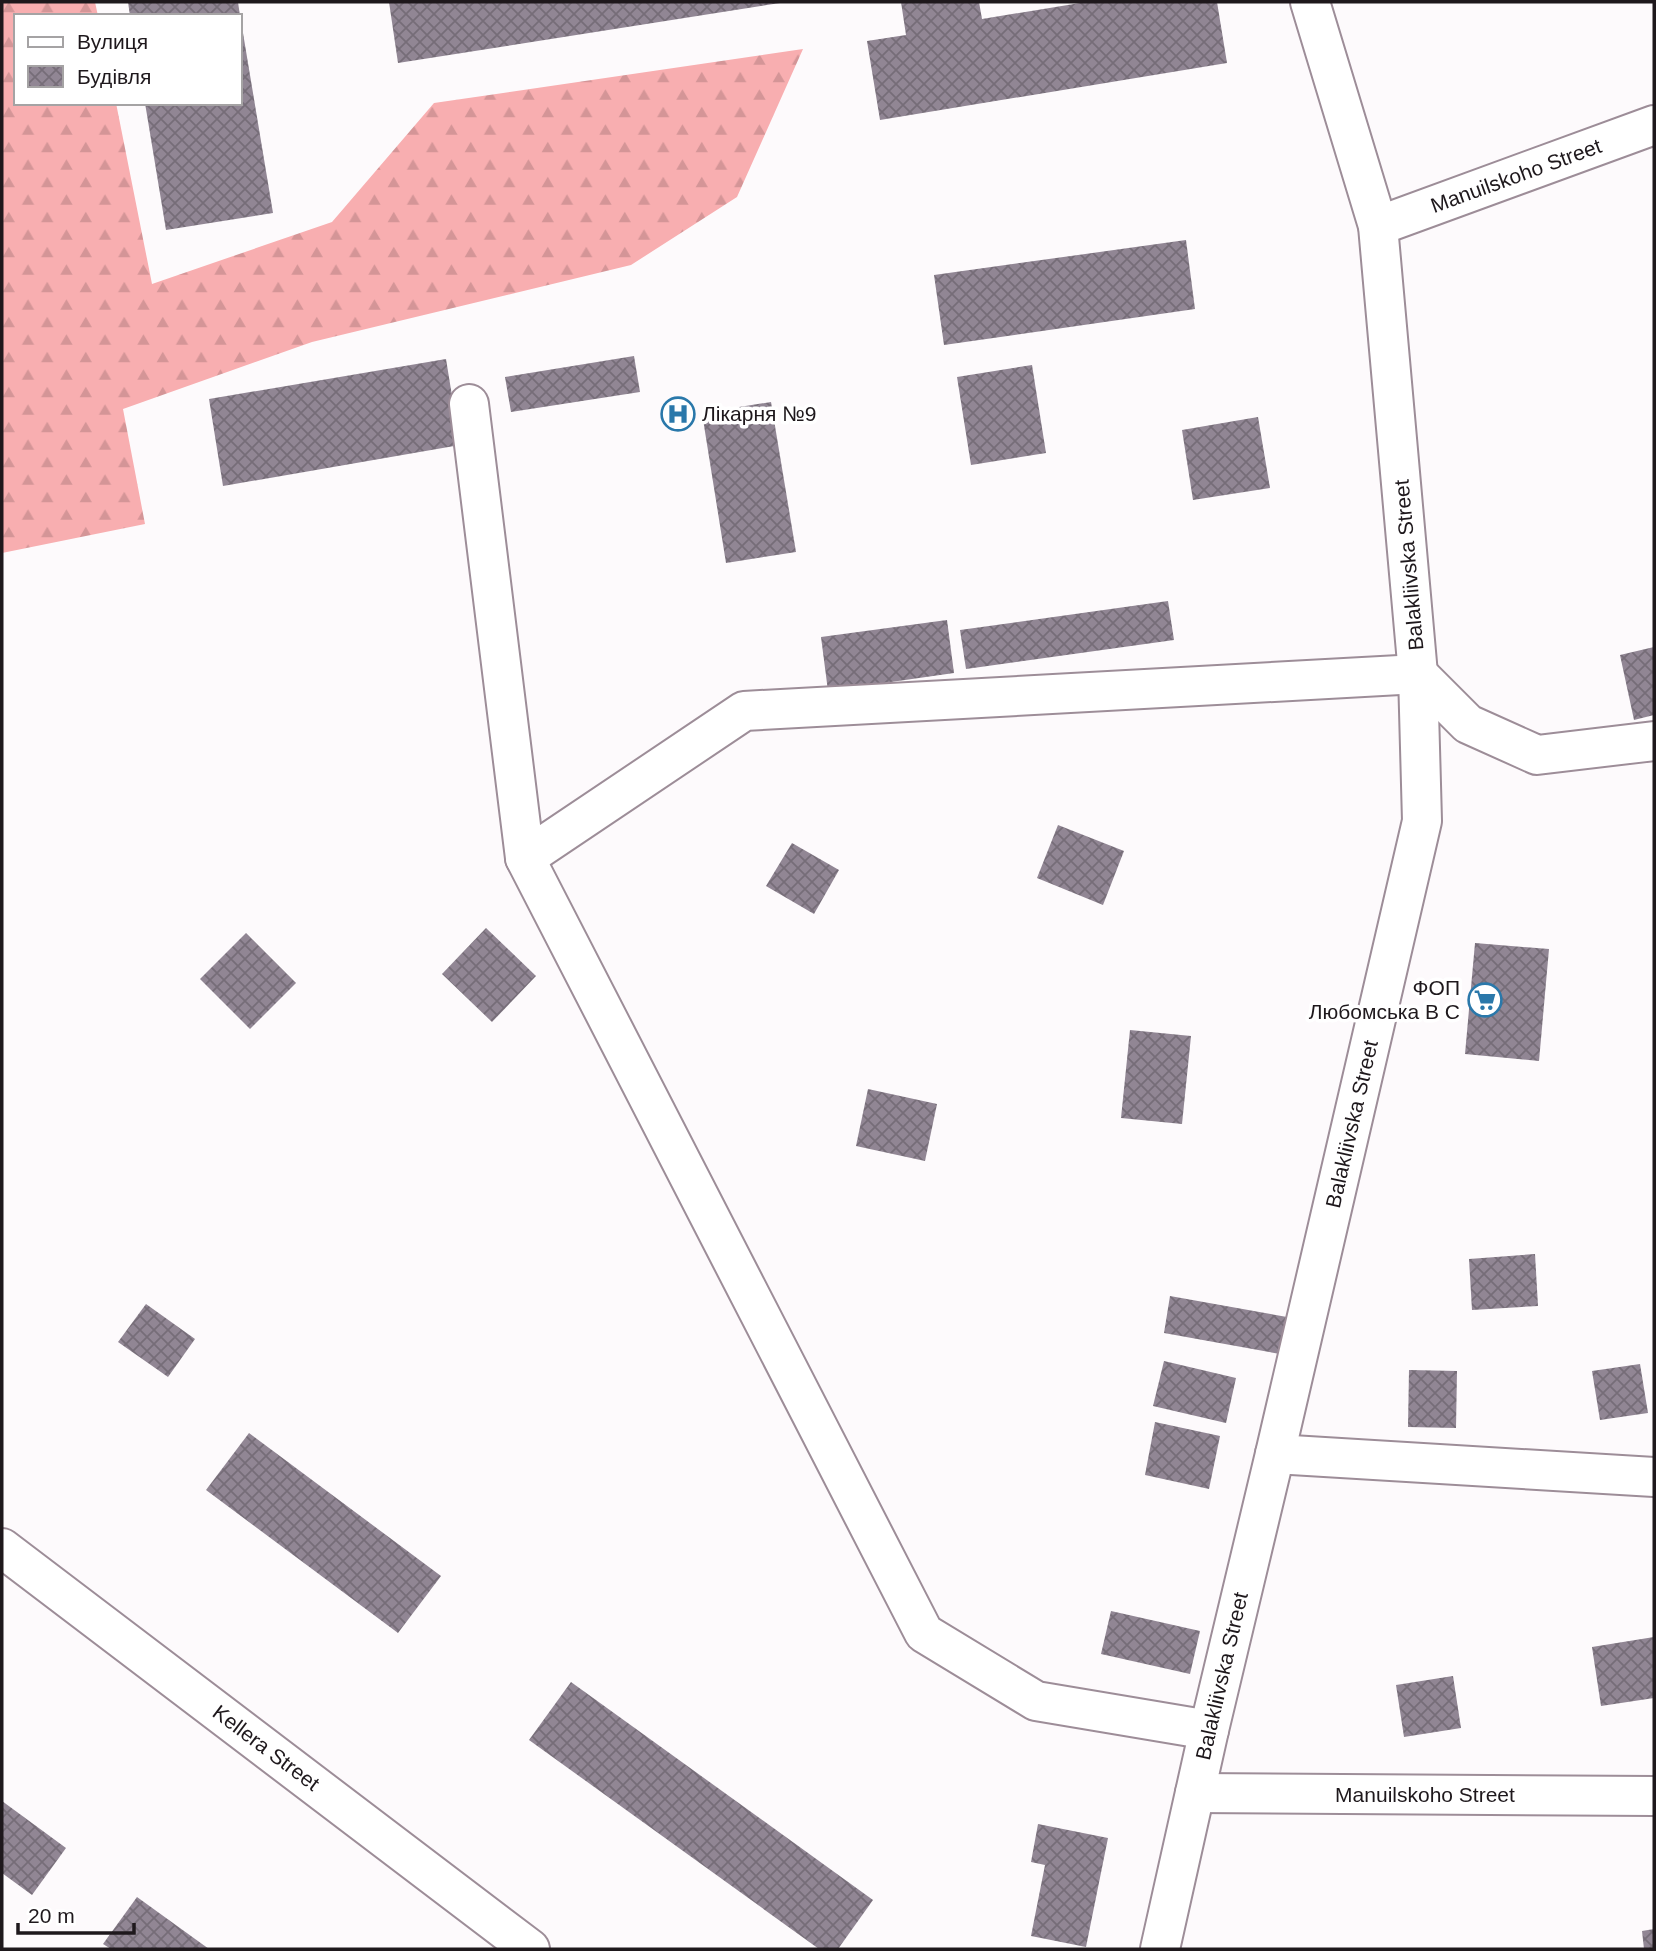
<svg xmlns="http://www.w3.org/2000/svg" width="1656" height="1951" viewBox="0 0 1656 1951" font-family="Helvetica,sans-serif">
<defs>
<pattern id="forest-firs" width="22" height="20" patternUnits="userSpaceOnUse" patternTransform="scale(1.75)"><rect width="22" height="20" fill="#f8aeb0"/><path d="M5 1l3.5 6h-7zM16 11l3.5 6h-7z" fill="#d49597"/></pattern>
<pattern id="building-cross-hatch" width="8" height="8" patternUnits="userSpaceOnUse" patternTransform="scale(1.75)"><rect width="8" height="8" fill="#918694"/><path d="M0 0l8 8M0 8l8-8" fill="none" stroke="#766d78"/></pattern>
</defs>
<rect width="100%" height="100%" fill="#fdfafc"/>
<!-- forest -->
<path fill="url(#forest-firs)" d="M2 2H95L98 16H16V103H116L152 284 332 222 434 103 803 49 737 197 631 265 312 342 123 409 145 524 2 553Z"/>
<!-- building -->
<g fill="url(#building-cross-hatch)">
<path d="M128 2H238L240 16H130Z"/>
<path d="M389 2H780V3L398 63Z"/>
<path d="M901 2H979L982 19 1086 2H1217L1227 63 880 120 867 41 906 35Z"/>
<path d="M240 21H241L273 213 166 230 145 103H240Z"/>
<path d="M1186 240 1195 309 944 345 934 275Z"/>
<path d="M634 356 640 392 511 412 505 377Z"/>
<path d="M446 359 460 445 223 486 209 399Z"/>
<path d="M1032 365 1046 453 971 465 957 377Z"/>
<path d="M771 402 796 552 726 563 702 413Z"/>
<path d="M1258 417 1270 488 1193 500 1182 430Z"/>
<path d="M1168 601 1174 640 966 669 960 630Z"/>
<path d="M947 620 954 673 828 691 821 637Z"/>
<path d="M1654 647V715L1634 720 1620 655Z"/>
<path d="M1058 825 1124 851 1103 905 1037 878Z"/>
<path d="M792 843 839 870 814 914 766 886Z"/>
<path d="M486 928 536 976 492 1022 442 974Z"/>
<path d="M246 933 296 983 250 1029 200 979Z"/>
<path d="M1475 943 1549 949 1539 1061 1465 1054Z"/>
<path d="M1130 1030 1191 1036 1182 1124 1121 1118Z"/>
<path d="M868 1089 937 1104 925 1161 856 1146Z"/>
<path d="M1535 1254 1538 1306 1472 1310 1469 1259Z"/>
<path d="M1170 1296 1287 1317 1280 1354 1164 1333Z"/>
<path d="M146 1304 195 1339 168 1377 118 1342Z"/>
<path d="M1164 1361 1236 1378 1226 1423 1153 1406Z"/>
<path d="M1640 1364 1648 1413 1600 1420 1592 1371Z"/>
<path d="M1409 1370 1457 1371 1456 1428 1408 1427Z"/>
<path d="M1155 1422 1220 1436 1209 1489 1145 1475Z"/>
<path d="M249 1433 441 1576 398 1633 206 1490Z"/>
<path d="M1111 1611 1200 1631 1190 1674 1101 1654Z"/>
<path d="M1654 1637V1698L1601 1706 1592 1647Z"/>
<path d="M1453 1676 1461 1728 1404 1737 1396 1685Z"/>
<path d="M571 1682 873 1900 838 1949H819L529 1740Z"/>
<path d="M2 1801 66 1848 32 1895 2 1873Z"/>
<path d="M1038 1824 1108 1838 1086 1947 1031 1936 1045 1865 1031 1862Z"/>
<path d="M137 1897 209 1949H111L103 1944Z"/>
<path d="M1654 1929V1949H1644L1642 1931Z"/>
</g>
<g fill="none" stroke-linecap="round" stroke-linejoin="round">
<defs>
<g id="minor">
<path d="M1378 226 1654 125"/>
<path d="M469 404 525 858 924 1633 1036 1701 1209 1730"/>
<path d="M525 858 744 711 1418 674 1468 724 1537 755 1654 741"/>
<path d="M1275 1454 1654 1477"/>
<path d="M2 1548 530 1949"/>
<path d="M1195 1793 1654 1796"/>
<path d="M1160 1949 1209 1730 1275 1454 1422 821 1418 674 1378 226 1310 2"/>
</g>
</defs>
<!-- minor casing -->
<use href="#minor" stroke="#9d8d98" stroke-width="42"/>
<!-- minor -->
<use href="#minor" stroke="#fff" stroke-width="38"/>
</g>
<!-- icons -->
<defs>
<symbol id="hospital-ring" viewBox="-11 -11 22 22"><circle r="9.5" fill="#fff" stroke="#2a78aa" stroke-width="1.5"/><path d="M-5-5h3v3.5h4V-5h3V5h-3V1.5h-4V5h-3Z" fill="#2a78aa"/></symbol>
<symbol id="supermarket-ring" viewBox="-11 -11 22 22"><circle r="9.5" fill="#fff" stroke="#2a78aa" stroke-width="1.5"/><path d="M-6-5.5h2.5l.6 2H6L4.5 2H-2.5L-4.4-4H-6ZM-1.5 3.2a1.3 1.3 0 1 0 .1 0ZM3 3.2a1.3 1.3 0 1 0 .1 0Z" fill="#2a78aa"/></symbol>
</defs>
<g fill-rule="evenodd">
<use href="#hospital-ring" x="659" y="395" width="38" height="38"/>
<use href="#supermarket-ring" x="1466" y="981" width="38" height="38"/>
</g>
<g text-anchor="middle" stroke-width="7" stroke-linejoin="round" paint-order="stroke">
<!-- street labels -->
<g font-size="21" fill="#1e181c" stroke="#fff">
<text transform="translate(1516 176) rotate(-20)" y="7">Manuilskoho Street</text>
<text transform="translate(1409 565) rotate(-95)" y="7">Balakliivska Street</text>
<text transform="translate(1352 1124) rotate(-77)" y="7">Balakliivska Street</text>
<text transform="translate(1222 1676) rotate(-77)" y="7">Balakliivska Street</text>
<text transform="translate(266 1748) rotate(37)" y="7">Kellera Street</text>
<text x="1425" y="1802">Manuilskoho Street</text>
</g>
<!-- poi labels -->
<g font-size="21" fill="#1e181c" stroke="#fff" text-anchor="start">
<text x="702" y="421">Лікарня №9</text>
<text x="1460" y="995" text-anchor="end">ФОП<tspan x="1460" dy="24">Любомська В С</tspan></text>
</g>
</g>
<!-- border -->
<rect width="1656" height="1951" fill="none" stroke="#1e181c" stroke-width="7"/>
<!-- legend -->
<rect x="14" y="14" width="228" height="91" fill="#ffffff" stroke="#a5a3a4" stroke-width="2"/>
<rect x="28" y="37" width="35" height="10" fill="#ffffff" stroke="#a5a3a4" stroke-width="2"/>
<text x="77" y="49" font-size="21" fill="#1e181c">Вулиця</text>
<rect x="28" y="66" width="35" height="21" fill="url(#building-cross-hatch)" stroke="#a5a3a4" stroke-width="2"/>
<text x="77" y="84" font-size="21" fill="#1e181c">Будівля</text>
<!-- scale -->
<path d="M18 1923v10h116v-10" fill="none" stroke="#1e181c" stroke-width="3.5"/>
<text x="28" y="1923" font-size="21" fill="#1e181c" stroke="#ffffff" stroke-width="5" paint-order="stroke">20 m</text>
</svg>
